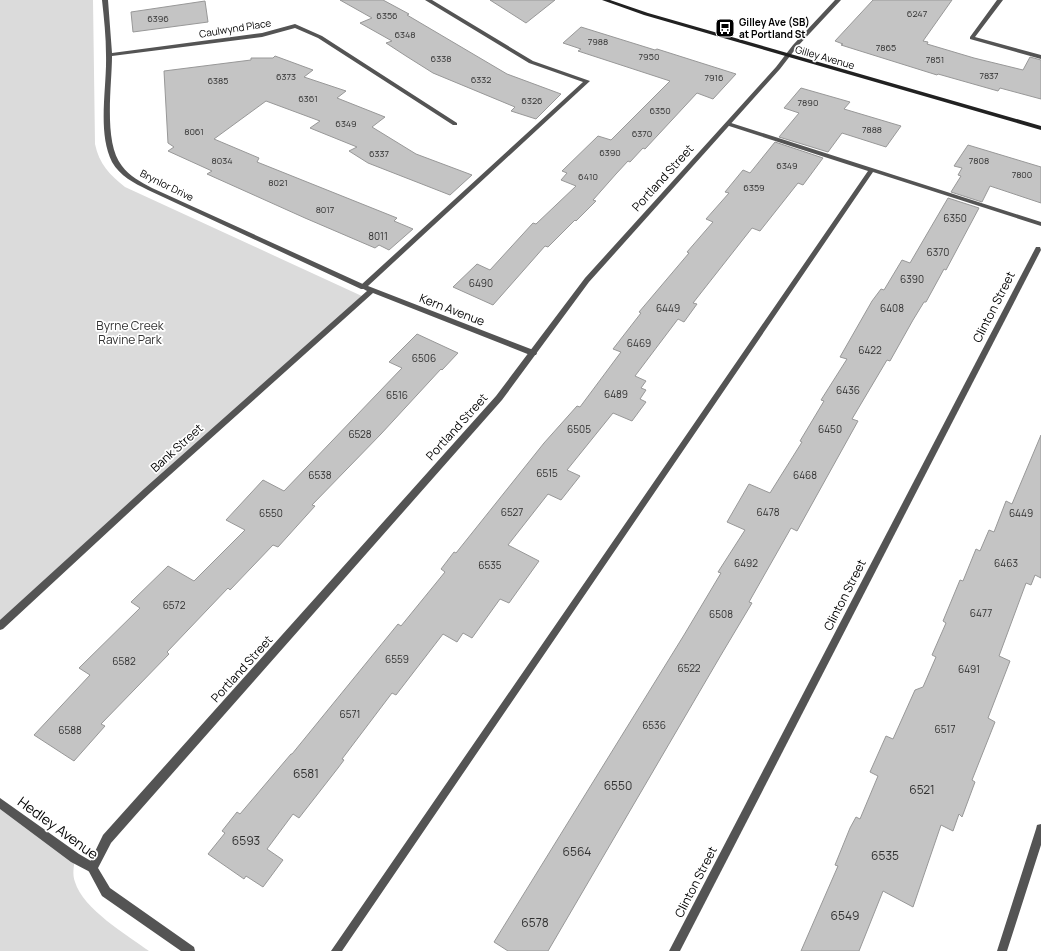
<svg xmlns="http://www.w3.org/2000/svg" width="1041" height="951" viewBox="0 0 1041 951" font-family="Manrope,sans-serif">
<rect width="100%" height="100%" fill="#fff"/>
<!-- green -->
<g fill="#dbdbdb">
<path d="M0 0H93L95 144C99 164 110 175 125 187L364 297 0 626Z"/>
<path d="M0 803 75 858C74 866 72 874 75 882 83 909 127 935 149 951H0Z"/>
</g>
<!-- building -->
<g fill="#c4c4c4" stroke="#989898">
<path d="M340 0H383L409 14 407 15 507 74 561 94 536 119 511 111 515 107 433 73 406 56 386 43 392 41 360 23 372 18Z"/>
<path d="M490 0H555L526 23Z"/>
<path d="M873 0H952L923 41 928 42 927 44 974 58 1023 70 1030 57 1041 60V99L1000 88 998 91 938 74 937 75 841 45 843 44 835 41Z"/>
<path d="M205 1 208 22 133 32 131 12Z"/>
<path d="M581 27 655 50 657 49 736 74 713 99 697 93 645 149 643 148 630 162 628 161 616 174 593 200 596 201 576 221 575 220 548 247 545 246 493 305 453 287 477 264 490 270 533 223 536 224 576 186 561 180 567 173 562 171 598 136 611 140 670 81 578 51 581 49 563 43Z"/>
<path d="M275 56 313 70 304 77 346 91 337 98 385 117 372 127 416 154 472 175 450 195 368 163 349 151 357 147 310 128 320 121 266 101 214 139 259 158 257 162 397 218 394 221 413 229 389 250 379 245 375 248 305 218 207 174 212 171 168 151 174 147 168 143 164 71 251 60V58H273Z"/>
<path d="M801 88 850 102 844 109 901 126 886 147 842 133 828 152 779 137 799 113 784 108Z"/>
<path d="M775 142 823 158 803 185 798 183 760 231 752 228 693 303 697 304 684 322 678 319 635 376 646 381 641 388 646 390 640 399 646 402 632 421 613 413 567 470 580 476 561 500 548 494 508 545 539 561 509 603 500 599 472 638 463 633 457 642 443 634 396 695 392 693 342 759 344 760 338 768 299 818 293 814 267 849 283 860 263 887 246 876 244 879 208 854 225 833 222 831 237 812 240 814 291 754H292L398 624 401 626 445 572 441 569 454 552 456 553 544 443 577 406 580 407 621 352 613 349 641 313 639 312 689 253 687 252 713 222 706 219 729 193 725 192 743 170 750 173Z"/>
<path d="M968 145 1041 167V203L990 186 982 202 951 192 961 176 958 175 962 168 954 166Z"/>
<path d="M948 198 979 208 946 270 944 269 926 302H924L913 320 890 361 887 360 852 419 858 421 797 531 791 528 749 602 752 603 721 655 548 951H508L494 942 684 635 721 573 718 572 745 530 727 522 749 484 770 493 802 442 800 441 824 401 821 400 847 359 840 357 872 301 881 289 884 290 902 260 910 263Z"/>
<path d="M417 334 458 353 442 370 441 369 381 434 312 505 315 506 278 547 273 545 230 590 228 588 167 652 169 654 101 724 105 726 74 761 34 735 90 675 79 668 140 608 131 602 168 566 194 581 245 530 226 520 263 480 284 491 402 368 389 362Z"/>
<path d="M1041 435V578L1035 575 1031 585 1026 583 999 656 1010 661 988 718 995 722 972 780 975 782 962 817 959 814 953 831 941 825 913 907 883 891 859 951H801L838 866 835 865 850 828 856 817 860 819 878 776 870 772 886 736 893 739 915 690 923 687 936 657 932 655 946 623 943 621 960 580 963 581 976 549 980 551 989 530 994 532 1006 501 1012 504Z"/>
</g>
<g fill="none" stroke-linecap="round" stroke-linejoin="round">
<!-- lane -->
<g fill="#545454" fill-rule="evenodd">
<path d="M425 0H432L533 61 590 81 368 286 536 351 537 353 536 355H530L373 293 151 492 3 629 0 630V620L145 488 367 291 360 287 361 285 583 82 529 63Z"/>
<path d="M997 0H1003L975 37 1041 55V59L970 39V37Z"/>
<path d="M728 122 1041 222V226L873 172 342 951H331L868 171 726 125 725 124Z"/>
<path d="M0 798 79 854 96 864 97 868 96 872 92 873 71 862 0 809Z"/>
<path d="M1041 824V845L1007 951H997L1036 829 1037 825Z"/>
</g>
<!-- street -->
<g fill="#545454" fill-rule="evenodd">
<path d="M102 0H108L112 53 262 33 295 24 322 36 457 123V125H453L318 38 295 28 262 37 112 56C112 85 103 143 122 166 129 176 141 182 152 188L365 285 366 287 365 289H361L148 190C134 183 120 176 112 162 97 132 107 88 106 55 106 37 104 18 102 0Z"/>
<path d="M835 0H841L797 47 780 69 589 282 502 400 111 843 98 868 110 888 194 947 195 951H181L102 896 87 868 103 835 496 396 585 278 776 67 793 45Z"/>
<path d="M1036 247H1040L1041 250 680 951H669Z"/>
</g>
<!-- secondary -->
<path fill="#212121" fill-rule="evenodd" d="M602 0H610L648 13 1041 126V130L644 15Z"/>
</g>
<!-- icons -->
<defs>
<symbol id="bus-square" viewBox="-11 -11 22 22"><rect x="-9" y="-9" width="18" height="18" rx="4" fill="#000" stroke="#fff"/><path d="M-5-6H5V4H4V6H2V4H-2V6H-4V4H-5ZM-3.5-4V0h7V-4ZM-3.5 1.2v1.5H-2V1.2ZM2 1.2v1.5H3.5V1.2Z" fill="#fff"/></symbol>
</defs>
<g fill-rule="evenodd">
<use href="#bus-square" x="714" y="17" width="22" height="22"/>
</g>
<g text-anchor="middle" stroke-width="3.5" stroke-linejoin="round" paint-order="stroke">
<!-- far-number labels -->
<g font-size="9" fill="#313131">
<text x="917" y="17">6247</text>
<text x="387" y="19">6356</text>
<text x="158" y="22">6396</text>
<text x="405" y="38">6348</text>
<text x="598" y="45">7988</text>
<text x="886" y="51">7865</text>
<text x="649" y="60">7950</text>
<text x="441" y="62">6338</text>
<text x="935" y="63">7851</text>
<text x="989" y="79">7837</text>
<text x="286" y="80">6373</text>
<text x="714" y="81">7916</text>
<text x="481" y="83">6332</text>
<text x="218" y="84">6385</text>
<text x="308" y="102">6361</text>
<text x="532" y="104">6326</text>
<text x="808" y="106">7890</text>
<text x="660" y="114">6350</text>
<text x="346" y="127">6349</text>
<text x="872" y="133">7888</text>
<text x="194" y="135">8061</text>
<text x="642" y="137">6370</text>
<text x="610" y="156">6390</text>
<text x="379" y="157">6337</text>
<text x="222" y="164">8034</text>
<text x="979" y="164">7808</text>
<text x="787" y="169">6349</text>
<text x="1022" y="178">7800</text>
<text x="588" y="180">6410</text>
<text x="278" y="186">8021</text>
<text x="754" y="191">6359</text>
<text x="325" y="213">8017</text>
</g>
<!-- far-poi labels -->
<g font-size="10" font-weight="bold" fill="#000" stroke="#fff" text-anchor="start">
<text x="739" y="26">Gilley Ave (SB)<tspan x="739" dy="12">at Portland St</tspan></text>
</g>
<!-- far-street labels -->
<g font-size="10" fill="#000" stroke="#fff">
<text transform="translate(235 28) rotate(-9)" y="4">Caulwynd Place</text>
<text transform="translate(825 57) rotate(16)" y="4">Gilley Avenue</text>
<text transform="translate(167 185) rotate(26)" y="4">Brynlor Drive</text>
</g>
<!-- number labels -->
<g font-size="10" fill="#313131">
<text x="955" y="222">6350</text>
<text x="378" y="240">8011</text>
<text x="938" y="256">6370</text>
<text x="912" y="283">6390</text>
<text x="481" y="287">6490</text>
<text x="668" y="312">6449</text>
<text x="892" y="312">6408</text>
<text x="639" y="347">6469</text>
<text x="870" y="354">6422</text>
<text x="424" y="362">6506</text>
<text x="848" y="394">6436</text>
<text x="616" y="398">6489</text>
<text x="397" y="399">6516</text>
<text x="579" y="433">6505</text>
<text x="830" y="433">6450</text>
<text x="360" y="438">6528</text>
<text x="547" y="477">6515</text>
<text x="320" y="479">6538</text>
<text x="805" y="479">6468</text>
<text x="512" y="516">6527</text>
<text x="768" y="516">6478</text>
<text x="271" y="517">6550</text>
<text x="1021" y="517">6449</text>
<text x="746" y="567">6492</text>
<text x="1006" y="567">6463</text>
<text x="490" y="569">6535</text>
<text x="174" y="609">6572</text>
<text x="981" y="617">6477</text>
<text x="721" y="618">6508</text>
<text x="397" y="663">6559</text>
<text x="124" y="665">6582</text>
<text x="689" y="672">6522</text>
<text x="969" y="673">6491</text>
<text x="350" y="718">6571</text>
<text x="654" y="729">6536</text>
<text x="945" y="733">6517</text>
<text x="70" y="734">6588</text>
</g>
<!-- street labels -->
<g font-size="12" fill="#000" stroke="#fff">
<text transform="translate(663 178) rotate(-48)" y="4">Portland Street</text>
<text transform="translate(994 307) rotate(-63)" y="4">Clinton Street</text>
<text transform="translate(452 310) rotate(21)" y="4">Kern Avenue</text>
<text transform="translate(457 427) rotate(-48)" y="4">Portland Street</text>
<text transform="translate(177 448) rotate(-42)" y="4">Bank Street</text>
<text transform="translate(845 595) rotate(-63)" y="4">Clinton Street</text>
<text transform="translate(242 669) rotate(-48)" y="4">Portland Street</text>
<text transform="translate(696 882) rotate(-63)" y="4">Clinton Street</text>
</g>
<!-- park labels -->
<g font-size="12" fill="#323232" stroke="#fff">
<text x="130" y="330">Byrne Creek<tspan x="130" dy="14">Ravine Park</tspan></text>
</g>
<!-- near-number labels -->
<g font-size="12" fill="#313131">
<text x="306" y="778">6581</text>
<text x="618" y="790">6550</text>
<text x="922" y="794">6521</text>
<text x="246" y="845">6593</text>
<text x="577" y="856">6564</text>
<text x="885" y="860">6535</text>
<text x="845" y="920">6549</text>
<text x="535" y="927">6578</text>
</g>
<!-- near-street labels -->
<g font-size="14" fill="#000" stroke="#fff">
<text transform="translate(58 828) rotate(36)" y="5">Hedley Avenue</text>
</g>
</g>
</svg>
